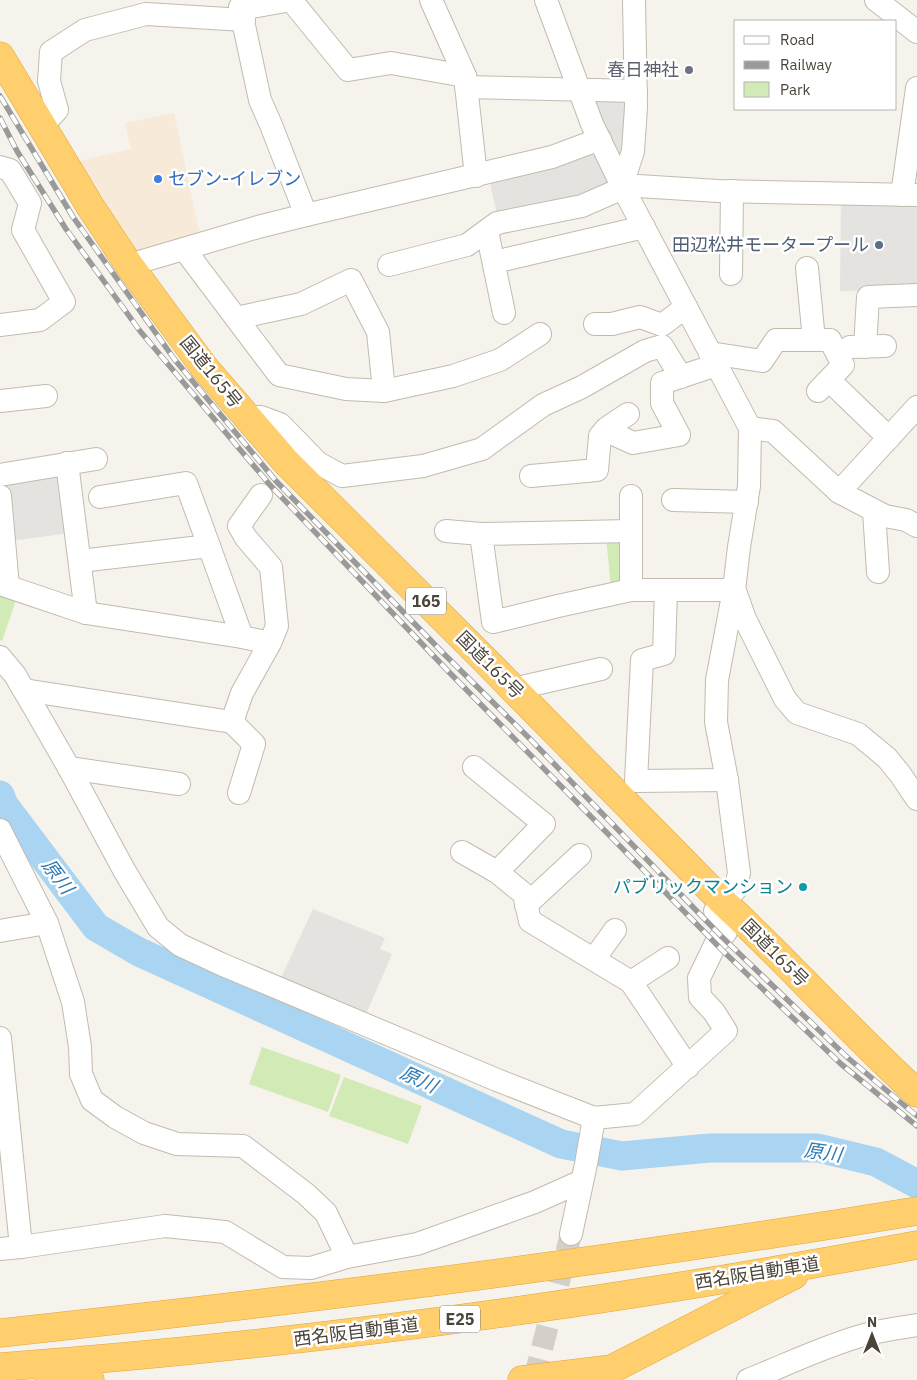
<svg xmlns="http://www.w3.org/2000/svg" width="917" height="1380" viewBox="0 0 917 1380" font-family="'IBM Plex Sans','Noto Sans JP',sans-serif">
<rect width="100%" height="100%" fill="#f6f3ec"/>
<!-- commercial -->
<path fill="#f7ead8" d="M174 113 201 240 136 259 74 162 131 149 125 123Z"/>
<!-- green -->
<g fill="#d2eab5">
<path d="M606 537H621L627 578 611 588Z"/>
<path d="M0 595 16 600 2 641 0 640Z"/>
<path d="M262 1047 341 1075 328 1112 249 1084Z"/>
<path d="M344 1077 422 1106 408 1144 329 1116Z"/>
</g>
<!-- parking -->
<g fill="#e5e3e0">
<path d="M591 94 629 97 621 174Z"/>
<path d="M598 145 618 186 497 215 489 178Z"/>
<path d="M841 199 917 200V290L840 291Z"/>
<path d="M63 476 70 533 11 541 5 487 11 479Z"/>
<path d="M313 909 385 938 380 949 392 954 366 1014 280 980Z"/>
</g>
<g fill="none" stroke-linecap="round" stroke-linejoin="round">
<!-- river -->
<path stroke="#a9d4f2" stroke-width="29" d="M0 795 4 805 96 927 139 952 561 1144 622 1156 710 1148H818L876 1162 917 1184"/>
<!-- minor-tunnel -->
<path stroke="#d4d0c8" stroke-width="22" stroke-dasharray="22 11" stroke-linecap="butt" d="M534 1380 571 1234"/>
<defs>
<g id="minor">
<path d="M431 0 465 76 476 176"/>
<path d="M876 0 917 32"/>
<path d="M240 7 260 100 271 125 306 215"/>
<path d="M241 9 291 0 348 70 391 63 465 76"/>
<path d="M466 87 636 91"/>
<path d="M42 126 57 110 49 81 51 52 85 30 146 14 244 20"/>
<path d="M0 167 10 170 30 203 23 230 64 302 40 320 0 325"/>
<path d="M622 185 718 191 917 195"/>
<path d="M622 185 633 151 636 107 634 0"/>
<path d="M902 195 917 88"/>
<path d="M487 231 504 313"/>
<path d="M184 249 279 375 346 389 384 391 453 376 500 360 540 334"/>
<path d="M507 259 644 227"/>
<path d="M129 265 258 227 306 215 552 157 600 139"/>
<path d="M389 265 467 245 497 223 582 206 623 188"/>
<path d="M807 268 814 340"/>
<path d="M731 274 732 191"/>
<path d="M236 318 301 304 351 280 378 332 384 391"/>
<path d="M595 324H612L640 317 662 325 686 307"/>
<path d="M850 347 885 346"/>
<path d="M865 347 868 297 917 295"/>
<path d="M710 353 762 361 776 340H830L843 365 818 391"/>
<path d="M829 380 889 438"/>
<path d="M0 401 46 396"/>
<path d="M248 417H261L280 424 318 463 342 476 423 466 482 449 543 405 582 387 645 351 662 346 681 377"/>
<path d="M750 428 773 431 839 492 885 516 906 520 917 526"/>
<path d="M605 430 633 443 679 435 662 403V383L716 365"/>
<path d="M67 463 86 613"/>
<path d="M0 475 96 459"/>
<path d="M531 476 597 470 600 436 607 428 628 414"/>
<path d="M839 492 917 407"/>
<path d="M261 495 239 526 246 538 271 567 277 626 270 643"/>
<path d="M0 496 8 586"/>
<path d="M631 496V590"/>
<path d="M100 497 186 483 209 546"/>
<path d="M673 500 747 502"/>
<path d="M874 511 878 572"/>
<path d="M446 531 481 534"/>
<path d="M631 531 481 534 493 622 558 606 631 590H734"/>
<path d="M0 584 86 613 242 637"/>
<path d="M666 590 664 654 642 660 636 781 727 780"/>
<path d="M735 591 745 619 785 699 797 713 858 734 887 758 900 774 917 799"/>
<path d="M0 657 15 675 35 709 69 768 124 870 158 927 180 945 221 964 497 1080 594 1118 635 1114 726 1031 714 1012 700 997 699 978 716 943 726 932 727 924 715 911 735 890 739 873 727 780 716 722 717 680 734 590 739 547 749 486 750 428 623 188 592 124 546 0"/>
<path d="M513 689 601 669"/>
<path d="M24 690 232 722 242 693 270 643 242 637 209 546 80 561"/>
<path d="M232 722 254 744 239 793"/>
<path d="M474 767 544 824 497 872"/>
<path d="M69 768 179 784"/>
<path d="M0 830 47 923 73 1002 80 1047 81 1074 92 1100 115 1117 144 1133 177 1144 243 1146 306 1194 326 1213 347 1257"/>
<path d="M462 852 497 872 524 894 530 921 631 982 688 1067"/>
<path d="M526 905 580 855"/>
<path d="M0 931 47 923"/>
<path d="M594 959 615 930"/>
<path d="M631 982 668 958"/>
<path d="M0 1038 21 1247"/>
<path d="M571 1234 586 1164 594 1118"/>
<path d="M0 1249 21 1247 165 1226 225 1232 283 1267 311 1268 347 1257 417 1244 535 1202 582 1181"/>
<path d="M748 1380C786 1365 824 1346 864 1335 881 1330 899 1328 917 1325"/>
</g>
<g id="highway">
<path d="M0 56 90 206 129 265 204 367 286 462 480 655 723 902C790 964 850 1032 917 1093"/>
<path d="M0 1333C307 1300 613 1261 917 1211"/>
<path d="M0 1367C308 1344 614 1302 917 1245"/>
<path d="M47 1372 90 1380"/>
<path d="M522 1380 612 1369 794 1275"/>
</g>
</defs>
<!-- minor casing -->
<use href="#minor" stroke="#c2bbae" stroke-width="24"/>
<!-- highway casing -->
<use href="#highway" stroke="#e0a43c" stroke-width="29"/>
<!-- minor -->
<use href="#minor" stroke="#fff" stroke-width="22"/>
<!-- highway -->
<use href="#highway" stroke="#ffcf6e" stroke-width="28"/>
<defs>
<g id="rail">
<path d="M0 96 73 217 175 360 276 481 445 655 529 738 722 937 848 1058 917 1116"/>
<path d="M0 118 17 151 66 229 140 331 270 485 447 670 723 951 841 1064 917 1126"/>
</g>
</defs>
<!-- rail casing -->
<use href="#rail" stroke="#9a9a9a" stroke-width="5.5"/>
<!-- rail -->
<use href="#rail" stroke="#fff" stroke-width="4" stroke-dasharray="11" stroke-linecap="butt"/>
</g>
<!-- markers -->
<circle fill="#6b7280" stroke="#fff" stroke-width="2" cx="689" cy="70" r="5"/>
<circle fill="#3f7fe0" stroke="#fff" stroke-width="2" cx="158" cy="179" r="5"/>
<circle fill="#5c6f8a" stroke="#fff" stroke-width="2" cx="879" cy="245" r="5"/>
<circle fill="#0f9aa8" stroke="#fff" stroke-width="2" cx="803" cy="887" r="5"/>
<g text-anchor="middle" stroke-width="5" stroke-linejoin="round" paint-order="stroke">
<!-- shield labels -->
<g fill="#fff" stroke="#817c74" stroke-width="1">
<rect x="406" y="587.5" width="40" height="27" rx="4"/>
<rect x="440" y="1305.5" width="40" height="27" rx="4"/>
</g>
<g font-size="16" font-weight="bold" fill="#4b4439">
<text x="426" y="607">165</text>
<text x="460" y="1325">E25</text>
</g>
<!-- worship labels -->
<g font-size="18" fill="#5b616d" stroke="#fff" text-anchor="end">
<text x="679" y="76">春日神社</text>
</g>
<!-- shop labels -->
<g font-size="18" fill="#366cbe" stroke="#fff" text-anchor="start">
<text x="168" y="185">セブン-イレブン</text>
</g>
<!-- service labels -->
<g font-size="18" fill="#4e5e75" stroke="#fff" text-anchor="end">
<text x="869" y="251">田辺松井モータープール</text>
</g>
<!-- street labels -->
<g font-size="18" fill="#4b4439" stroke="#fff">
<text transform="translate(211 372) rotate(51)" y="6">国道165号</text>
<text transform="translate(490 665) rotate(45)" y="6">国道165号</text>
<text transform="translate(775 953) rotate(45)" y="6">国道165号</text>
<text transform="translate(757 1273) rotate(-9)" y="6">西名阪自動車道</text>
<text transform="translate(356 1332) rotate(-7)" y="6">西名阪自動車道</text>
</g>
<!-- culture labels -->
<g font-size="18" fill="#0d838f" stroke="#fff" text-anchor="end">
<text x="793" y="893">パブリックマンション</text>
</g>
<!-- water labels -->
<g font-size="19" font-style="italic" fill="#2e7ab2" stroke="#fff">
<text transform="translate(58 876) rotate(53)" y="7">原川</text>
<text transform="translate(419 1079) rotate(25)" y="7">原川</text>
<text transform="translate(823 1152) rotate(8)" y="7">原川</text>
</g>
</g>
<!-- legend -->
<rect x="734" y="20" width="162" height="90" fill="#ffffff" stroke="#b7b4b0"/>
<rect x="744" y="36" width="25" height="8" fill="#ffffff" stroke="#b7b4b0"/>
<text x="780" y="45" font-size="15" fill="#4b4439">Road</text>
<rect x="744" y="61" width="25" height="8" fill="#9a9a9a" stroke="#b7b4b0"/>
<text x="780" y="70" font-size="15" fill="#4b4439">Railway</text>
<rect x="744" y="82" width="25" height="15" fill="#d2eab5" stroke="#b7b4b0"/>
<text x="780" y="95" font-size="15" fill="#4b4439">Park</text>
<!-- north arrow -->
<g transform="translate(872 1335)" stroke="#ffffff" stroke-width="4" paint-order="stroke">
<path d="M0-4L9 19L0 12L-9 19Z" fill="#4b4439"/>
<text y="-8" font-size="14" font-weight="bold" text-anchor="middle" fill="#4b4439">N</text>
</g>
</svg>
